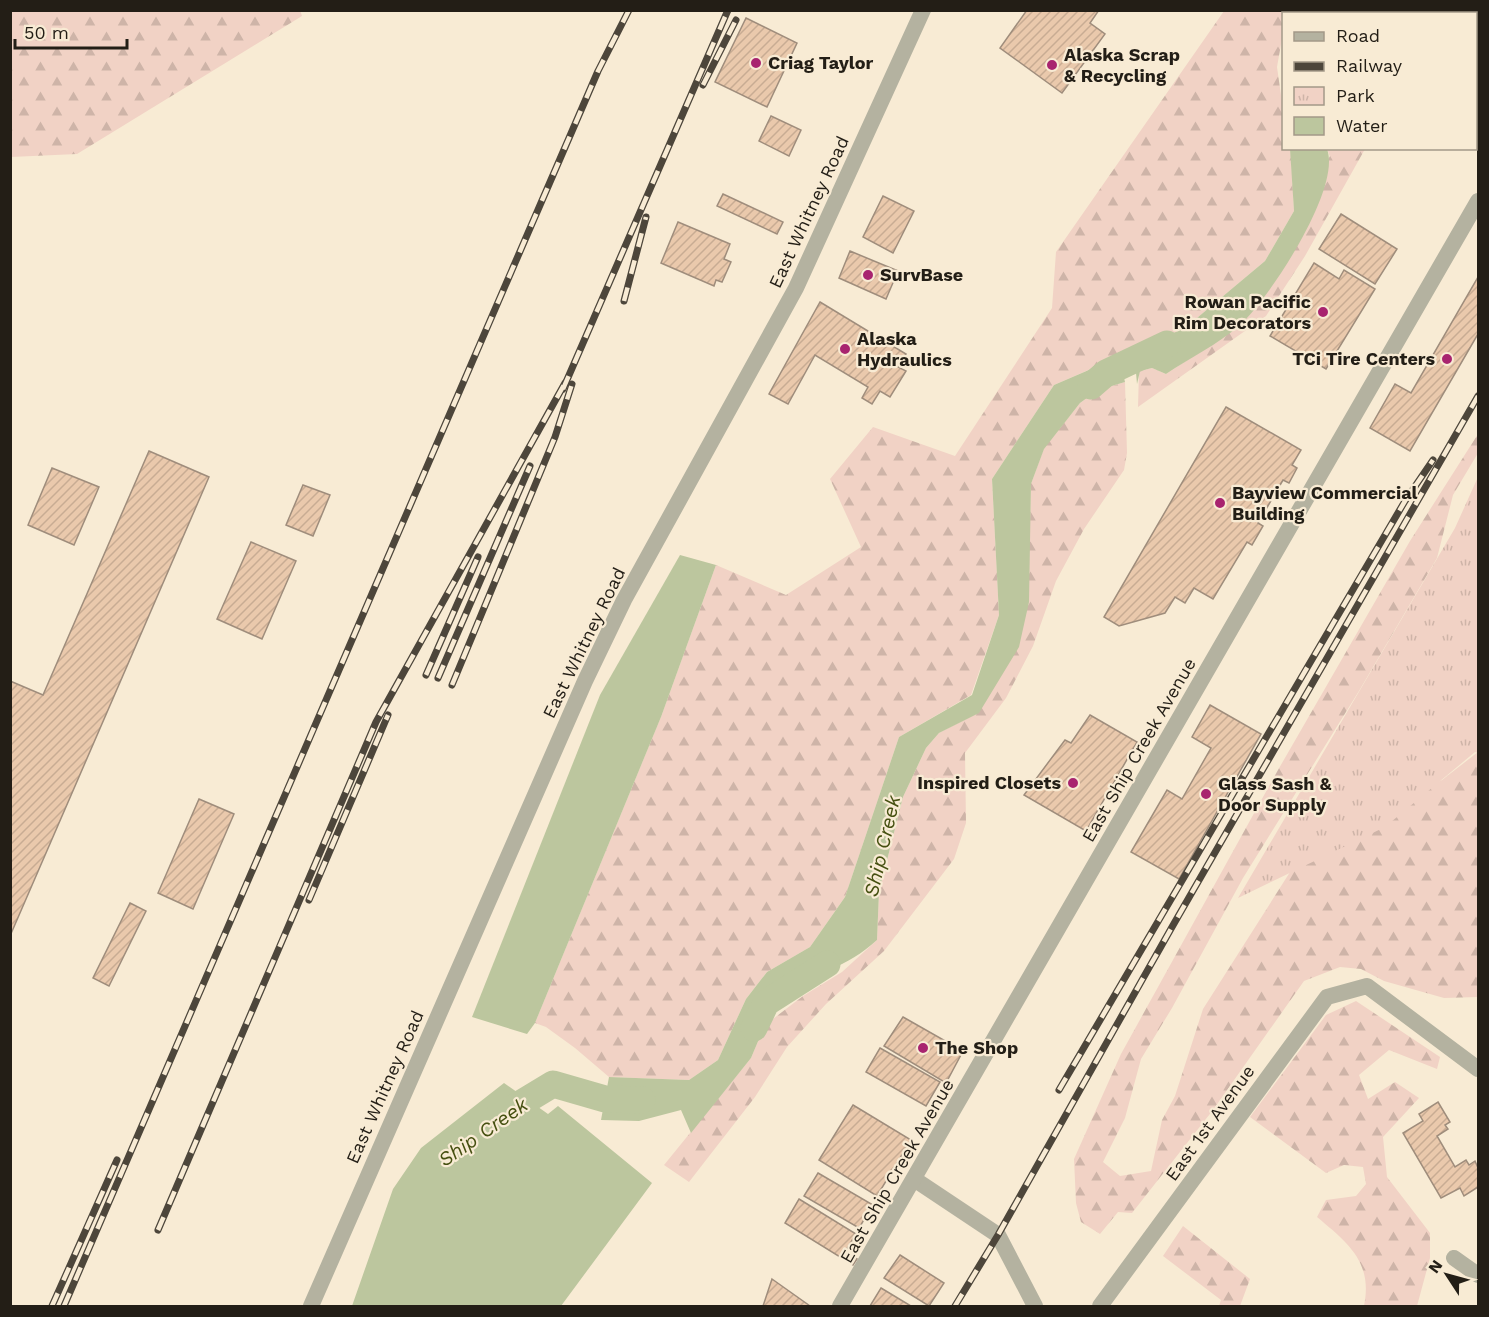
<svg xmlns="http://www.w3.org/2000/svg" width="1489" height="1317" viewBox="0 0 1489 1317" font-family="'Work Sans',sans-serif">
<defs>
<pattern id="forest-firs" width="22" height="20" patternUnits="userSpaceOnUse" patternTransform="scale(1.5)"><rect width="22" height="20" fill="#f1d2c5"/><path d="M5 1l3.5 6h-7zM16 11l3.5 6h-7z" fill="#ceb4a8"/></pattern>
<pattern id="park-tufts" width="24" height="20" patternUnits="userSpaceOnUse" patternTransform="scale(1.5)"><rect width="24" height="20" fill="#f1d2c5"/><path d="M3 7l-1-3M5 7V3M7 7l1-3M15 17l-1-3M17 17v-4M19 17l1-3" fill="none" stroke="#ceb4a8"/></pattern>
<pattern id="building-hatch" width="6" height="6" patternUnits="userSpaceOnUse" patternTransform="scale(1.5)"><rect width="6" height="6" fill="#eac9ac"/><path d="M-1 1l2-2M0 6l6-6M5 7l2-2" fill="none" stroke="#c8ac93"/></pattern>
</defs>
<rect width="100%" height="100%" fill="#f8ebd4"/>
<!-- forest -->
<g fill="url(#forest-firs)">
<path d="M300 10 302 16 77 154 11 157V11Z"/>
<path d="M1224 11H1356L1344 14H1284L1283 33 1277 67 1283 109 1284 148 1290 149 1291 156 1294 211 1265 261 1185 328 1054 385 992 479 999 615 971 695 899 737 845 897 810 947 767 972 746 999 718 1060 689 1080 609 1077 575 1048 546 1027 535 1023 661 717 716 565 786 595 861 547 830 479 873 427 955 456 1052 308 1056 252Z"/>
<path d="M1327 149H1365L1305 256 1266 316 1138 407 1139 371 1152 368 1166 374 1239 326 1330 156Z"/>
<path d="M1125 382 1127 453 1124 470 1084 529 1056 581 1033 646 1006 698 965 753 966 823 954 859 884 951 826 1004 787 1047 755 1097 689 1182 664 1165 751 1058 765 1025 803 996 842 972 877 940 879 892 903 797 926 748 939 733 979 712 1030 523 1031 484 1044 448 1080 403 1098 390Z"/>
<path d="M1478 434V453L1453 495 1437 558 1359 691 1243 878 1172 1008 1141 1059 1125 1118 1103 1162 1120 1176 1151 1171 1162 1120 1175 1096 1203 1009 1311 839 1442 780 1478 752V997L1444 998 1384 981 1361 969 1340 967 1304 981 1213 1110 1132 1213 1118 1212 1100 1234 1081 1222 1076 1203 1074 1159 1121 1054 1278 770 1410 541Z"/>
<path d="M1356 1001 1440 1057 1437 1069 1389 1050 1359 1075 1368 1099 1395 1082 1419 1098 1383 1137 1387 1177 1430 1233V1258L1417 1306H1364C1373 1262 1348 1243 1317 1217L1326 1200 1356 1196 1366 1184 1363 1167 1344 1165 1326 1173 1250 1117 1326 1015Z"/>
<path d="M1183 1226 1250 1279 1240 1306H1219L1221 1300 1163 1256Z"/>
</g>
<!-- park -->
<path fill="url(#park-tufts)" d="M1478 477V753L1475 752 1385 827 1238 898 1455 528Z"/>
<!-- water -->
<g fill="#bcc69e">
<path d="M1290 149H1327C1342 188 1269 299 1239 326 1218 344 1190 358 1166 374L1152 368 1140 371 1137 384 1134 350 1185 328 1265 261 1294 211Z"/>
<path d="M1119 357 1125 382 1098 390 1080 403 1044 449 1031 484 1029 602 1019 647 979 713 939 733 926 748 903 797 879 892 877 940C848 967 813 976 776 990L765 1025 751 1058 691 1133 681 1110 639 1121 601 1120 609 1077 689 1080 718 1060 746 999 767 972 810 947 845 897 899 737 972 695 999 615 992 479 1054 385Z"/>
<path d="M680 555 716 565 661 717 535 1023 527 1034 472 1017 600 695Z"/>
<path d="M504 1083 548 1114 558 1106 652 1183 561 1306H352L393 1189 421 1148Z"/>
</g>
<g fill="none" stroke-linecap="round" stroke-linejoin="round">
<!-- river -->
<g stroke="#bcc69e" stroke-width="27">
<path d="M1091 386 1106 373 1167 344"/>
<path d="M754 1028 766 1003 827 964"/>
<path d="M495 1119 553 1084 605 1099 642 1100"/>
</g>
</g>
<!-- building -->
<g fill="url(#building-hatch)" stroke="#9f8d7c" stroke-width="1.5">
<path d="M1027 10H1099L1090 23 1105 34 1062 93 1000 48Z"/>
<path d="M746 18 797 43 767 107 715 82Z"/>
<path d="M1476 29 1478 31V90L1476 89Z"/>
<path d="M771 116 801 130 789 156 759 141Z"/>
<path d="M723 194 783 222 777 234 717 206Z"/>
<path d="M883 196 914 211 893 253 863 237Z"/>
<path d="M1341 214 1397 249 1375 284 1319 249Z"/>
<path d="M678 222 730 244 724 259 731 262 722 282 716 280 714 286 661 263Z"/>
<path d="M850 251 898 271 886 299 839 278Z"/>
<path d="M1314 263 1339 279 1344 270 1375 289 1326 369 1270 336Z"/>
<path d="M1478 277V334L1410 451 1370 428 1395 384 1411 393Z"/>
<path d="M820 302 906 354 898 367 906 371 890 397 880 391 872 404 862 398 868 387 815 355 788 404 769 394Z"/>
<path d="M1226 407 1301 450 1292 465 1297 468 1289 483 1283 480 1258 523 1263 526 1252 545 1247 542 1213 599 1194 588 1185 603 1175 597 1165 613 1119 626 1104 617Z"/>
<path d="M149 451 209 477 10 936V681L43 695Z"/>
<path d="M52 468 99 487 74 545 28 525Z"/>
<path d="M303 485 330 495 313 536 286 525Z"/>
<path d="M251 542 296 561 262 639 217 619Z"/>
<path d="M1210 705 1261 734 1179 879 1131 852 1167 790 1182 799 1211 748 1192 737Z"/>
<path d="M1090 715 1137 742 1086 831 1024 795 1065 740 1071 743Z"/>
<path d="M199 799 234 814 193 909 158 893Z"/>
<path d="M130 903 146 911 109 986 93 978Z"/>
<path d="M903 1017 963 1051 946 1083 884 1046Z"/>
<path d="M880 1048 940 1082 926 1106 866 1072Z"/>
<path d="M1438 1102 1450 1122 1445 1125 1448 1129 1437 1136 1455 1167 1466 1160 1469 1165 1475 1161 1478 1168V1187L1464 1196 1460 1188 1441 1198 1403 1133 1423 1121 1419 1114Z"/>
<path d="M853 1105 911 1140 877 1196 819 1160Z"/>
<path d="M818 1173 873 1205 859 1228 804 1196Z"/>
<path d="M799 1199 856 1234 845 1252 857 1259 853 1265 785 1223Z"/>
<path d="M900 1255 944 1283 929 1306 884 1278Z"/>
<path d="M772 1279 810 1306H763Z"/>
<path d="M881 1288 911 1306H870Z"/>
</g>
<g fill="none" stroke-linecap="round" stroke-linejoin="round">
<!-- street -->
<g stroke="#b4b2a0" stroke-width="16">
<path d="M914 1179 998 1235 1035 1306"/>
<path d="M1454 1258 1478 1275"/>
<path d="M311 1306 585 681 624 600 796 288 923 10"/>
<path d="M840 1306 1478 201"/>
<path d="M1100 1306 1327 997 1367 986 1478 1069"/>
</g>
<defs>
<g id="rail">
<path d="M703 85 736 20"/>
<path d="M624 301 646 217"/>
<path d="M563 389 728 10"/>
<path d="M426 675 478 557"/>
<path d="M438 678 530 466"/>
<path d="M452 685 555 437 572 384"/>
<path d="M309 900 388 715"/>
<path d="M1059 1090 1405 501 1433 460"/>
<path d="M158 1230 376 722 565 383"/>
<path d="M52 1306 117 1160"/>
<path d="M64 1306 598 71 629 10"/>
<path d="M955 1306 998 1235 1172 927 1478 396"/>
</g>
</defs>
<!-- rail casing -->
<use href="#rail" stroke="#4d463b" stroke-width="7"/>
<!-- rail -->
<use href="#rail" stroke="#f8ebd4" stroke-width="4.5" stroke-dasharray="14" stroke-linecap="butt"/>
</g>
<!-- markers -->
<g fill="#a8246f" stroke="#f8ebd4" stroke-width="2">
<circle cx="756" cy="63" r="6"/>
<circle cx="1052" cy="65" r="6"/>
<circle cx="868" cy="275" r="6"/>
<circle cx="1323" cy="312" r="6"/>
<circle cx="845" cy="349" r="6"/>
<circle cx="1447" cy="359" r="6"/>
<circle cx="1220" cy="503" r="6"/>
<circle cx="1073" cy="783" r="6"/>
<circle cx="1206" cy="794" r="6"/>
<circle cx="923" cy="1048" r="6"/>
</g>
<g text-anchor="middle" stroke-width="4.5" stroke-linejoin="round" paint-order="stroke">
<!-- poi labels -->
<g font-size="18" font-weight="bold" fill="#231e16" stroke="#f8ebd4" text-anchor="start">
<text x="1064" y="61">Alaska Scrap<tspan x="1064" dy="21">&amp; Recycling</tspan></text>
<text x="768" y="69">Criag Taylor</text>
<text x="880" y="281">SurvBase</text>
<text x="1311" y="308" text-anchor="end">Rowan Pacific<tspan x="1311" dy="21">Rim Decorators</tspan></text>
<text x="857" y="345">Alaska<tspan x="857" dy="21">Hydraulics</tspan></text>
<text x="1435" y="365" text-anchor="end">TCi Tire Centers</text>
<text x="1232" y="499">Bayview Commercial<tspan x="1232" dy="21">Building</tspan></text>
<text x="1061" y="789" text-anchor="end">Inspired Closets</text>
<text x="1218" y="790">Glass Sash &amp;<tspan x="1218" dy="21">Door Supply</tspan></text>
<text x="935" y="1054">The Shop</text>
</g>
<!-- street labels -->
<g font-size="18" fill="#231e16" stroke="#f8ebd4">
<text transform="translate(809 212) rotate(-65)" y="6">East Whitney Road</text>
<text transform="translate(584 643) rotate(-64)" y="6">East Whitney Road</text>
<text transform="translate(1139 750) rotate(-60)" y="6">East Ship Creek Avenue</text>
<text transform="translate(385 1087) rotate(-66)" y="6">East Whitney Road</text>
<text transform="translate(1210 1123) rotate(-54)" y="6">East 1st Avenue</text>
<text transform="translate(897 1171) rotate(-60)" y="6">East Ship Creek Avenue</text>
</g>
<!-- water labels -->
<g font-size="20" font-style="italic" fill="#465011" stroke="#f8ebd4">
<text transform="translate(882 846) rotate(-77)" y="7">Ship Creek</text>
<text transform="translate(483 1132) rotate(-35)" y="7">Ship Creek</text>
</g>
</g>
<!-- border -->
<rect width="1489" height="1317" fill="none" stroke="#231e16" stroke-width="24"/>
<!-- legend -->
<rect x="1282" y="12" width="195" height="138" fill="#f8ebd4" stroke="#a39988" stroke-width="1.5"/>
<rect x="1294" y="32" width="30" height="9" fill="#b4b2a0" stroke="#a39988" stroke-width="1.5"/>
<text x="1336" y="42" font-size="18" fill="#231e16">Road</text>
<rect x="1294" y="62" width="30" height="9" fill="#4d463b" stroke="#a39988" stroke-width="1.5"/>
<text x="1336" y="72" font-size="18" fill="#231e16">Railway</text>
<rect x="1294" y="87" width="30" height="18" fill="url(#park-tufts)" stroke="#a39988" stroke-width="1.5"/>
<text x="1336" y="102" font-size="18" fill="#231e16">Park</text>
<rect x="1294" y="117" width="30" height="18" fill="#bcc69e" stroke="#a39988" stroke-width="1.5"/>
<text x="1336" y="132" font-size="18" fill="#231e16">Water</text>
<!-- north arrow -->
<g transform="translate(1447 1275) rotate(306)" stroke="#f8ebd4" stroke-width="4.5" paint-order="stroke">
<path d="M0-4.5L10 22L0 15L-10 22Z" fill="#231e16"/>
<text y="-9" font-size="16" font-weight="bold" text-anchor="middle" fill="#231e16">N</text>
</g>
<!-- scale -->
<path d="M15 39v9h112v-9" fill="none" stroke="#231e16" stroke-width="3"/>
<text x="24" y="39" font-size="18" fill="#231e16" stroke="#f8ebd4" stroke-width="4.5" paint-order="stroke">50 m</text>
</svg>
